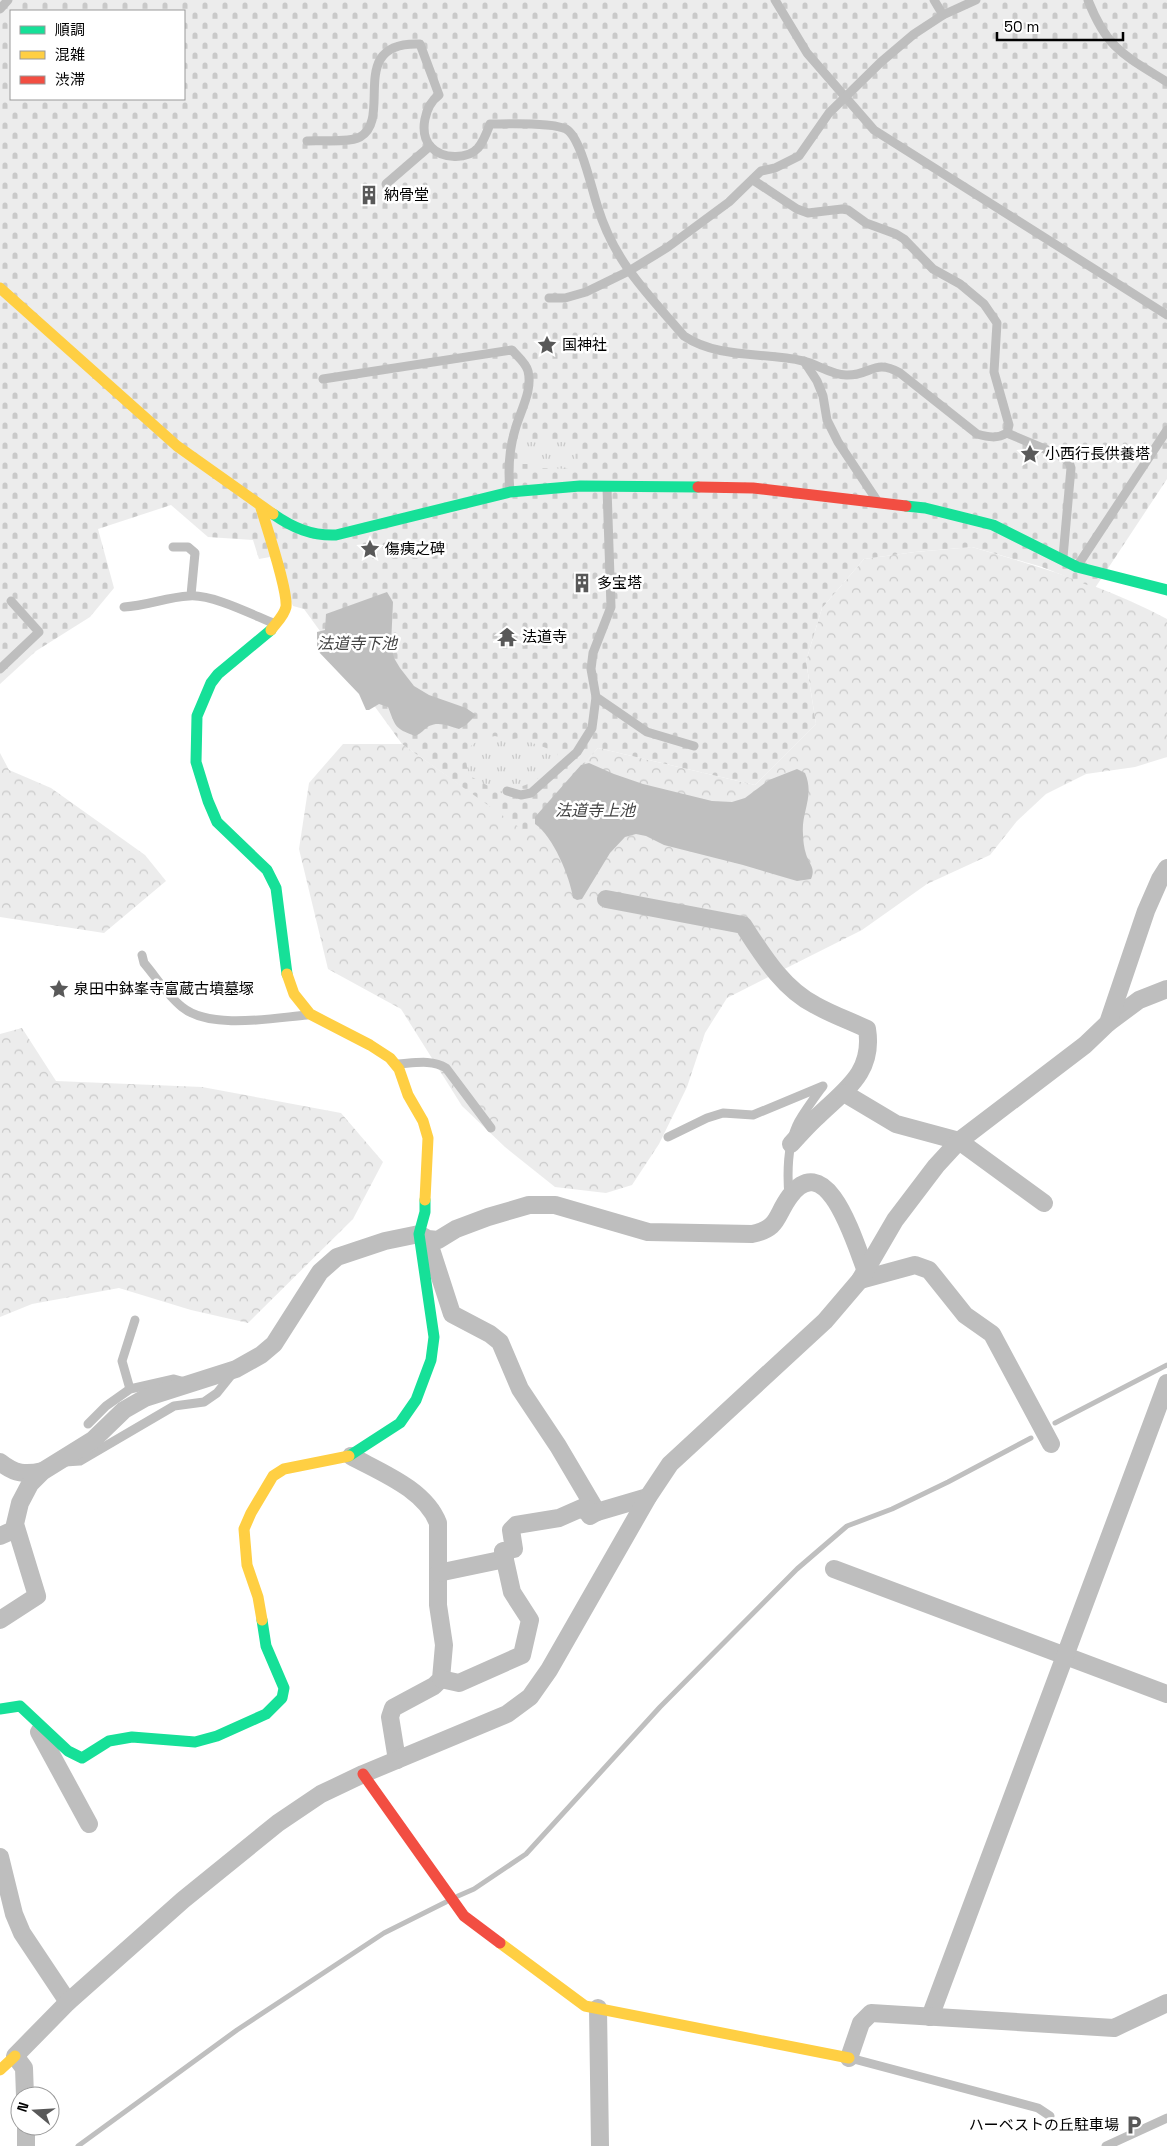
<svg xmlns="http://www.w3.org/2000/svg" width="1167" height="2146" viewBox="0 0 1167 2146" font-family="'Space Grotesk','Noto Sans JP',sans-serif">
<defs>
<pattern id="forest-crowns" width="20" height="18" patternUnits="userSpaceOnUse" patternTransform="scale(1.25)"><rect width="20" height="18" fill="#ececec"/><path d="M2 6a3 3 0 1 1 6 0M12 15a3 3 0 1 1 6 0" fill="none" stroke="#c9c9c9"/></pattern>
<pattern id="cemetery-stones" width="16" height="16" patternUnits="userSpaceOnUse" patternTransform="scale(1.25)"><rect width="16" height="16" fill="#ececec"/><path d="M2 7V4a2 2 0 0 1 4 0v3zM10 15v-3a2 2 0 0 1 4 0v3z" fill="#c9c9c9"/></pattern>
<pattern id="park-tufts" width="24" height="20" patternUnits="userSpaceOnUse" patternTransform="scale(1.25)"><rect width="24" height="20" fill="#ececec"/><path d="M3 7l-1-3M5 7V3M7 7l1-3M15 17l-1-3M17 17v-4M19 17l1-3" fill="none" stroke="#c9c9c9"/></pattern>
</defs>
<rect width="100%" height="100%" fill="#fff"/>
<!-- forest -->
<g fill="url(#forest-crowns)">
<path d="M972 547C1038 566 1106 586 1167 619V757L1135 767 1086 774 1046 794 1017 821 990 855 927 884 862 930 727 998 705 1033 687 1087 659 1144 632 1185 606 1193 555 1187 505 1147 462 1106 401 1009 328 969 299 849 309 783 343 744H402L526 831 598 748 755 785 816 724 806 661 822 608 864 559 915 552Z"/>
<path d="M0 753 9 770 51 788 145 855 166 881 104 933 0 917Z"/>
<path d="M22 1028 56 1081 202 1087 341 1113 383 1162 353 1219 248 1323 191 1310 119 1288 32 1304 0 1317V1034Z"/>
</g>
<!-- cemetery -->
<path fill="url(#cemetery-stones)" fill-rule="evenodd" d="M0 0H1167V479L1095 588 1042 567 972 547 915 552 864 559 822 608 806 661 816 724 755 785 598 748 526 832 402 744 304 609 293 606 270 557 259 559 253 540 208 537 171 505 98 529 114 588 90 617 36 651 0 684ZM11 11H184V99H11Z"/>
<!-- park -->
<g fill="url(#park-tufts)">
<path d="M522 442H577V469L538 468 532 464H521Z"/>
<path d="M495 736 510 740 519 738 557 752 559 760C543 774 531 789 509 787L503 794 470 776C460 750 470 741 495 736Z"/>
</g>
<!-- water -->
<g fill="#bfbfbf">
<path d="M387 592 393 602 391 645 394 658 400 668 414 686 429 695 466 708 476 715 466 725 459 729C449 726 439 721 429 726 424 729 421 734 415 736 394 728 396 727 388 707L379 704 369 710H366L359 694 317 650V632L325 630 326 614Z"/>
<path d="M589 763 614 774 643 784 712 801 732 802 745 798 769 780 797 769 805 773C815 796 801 812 803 834 803 840 804 848 806 854 809 864 816 868 811 879L797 881 743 865 664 845 646 836 636 834 625 837 610 853 582 899 577 900 573 898C570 877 553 836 535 824V817L581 765Z"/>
</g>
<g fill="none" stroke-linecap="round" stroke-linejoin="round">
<!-- stream -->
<g stroke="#bfbfbf" stroke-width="5">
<path d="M1055 1423 1167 1365"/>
<path d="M458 1896 474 1889 526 1854 660 1707 797 1569 847 1526 892 1509 948 1482 1031 1438"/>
<path d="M78 2146 237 2030 384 1933 446 1902"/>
</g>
<!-- lane -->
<g stroke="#bebebe" stroke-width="9">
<path d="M775 0 807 53 874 130 1167 315"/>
<path d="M934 0 943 15"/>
<path d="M1088 0C1107 49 1124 55 1167 82"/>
<path d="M0 9 8 0"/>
<path d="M307 141C320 140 349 143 360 137 394 118 345 41 420 44L439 95C425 105 418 133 431 147 442 159 467 160 478 148 484 141 487 132 490 124 508 124 551 122 566 129 581 137 592 191 598 208 615 263 648 294 684 336 718 359 765 352 803 361 817 364 831 375 846 375 871 376 874 358 900 373L977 434C988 437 997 439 1007 433L1009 425 994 372 997 323 984 304 960 284 933 269 904 239 896 234 866 223 848 210 842 209 808 213 797 209 753 180"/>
<path d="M386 184 430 146"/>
<path d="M549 298H565L586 292 629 271 668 247 729 202 761 171 775 168 799 156 829 113 881 62 914 34 943 15 976 0"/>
<path d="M804 361 817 381 823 396 827 420 838 442 876 499"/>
<path d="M323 379 512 350C517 356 526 363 528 371 533 391 520 411 515 430 509 450 508 471 510 491"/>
<path d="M1007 433 1059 455 1069 462 1071 468 1063 557"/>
<path d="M607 488 611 607 593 653 591 669 596 697 647 732 694 746"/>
<path d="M173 547H188L195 553 191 595"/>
<path d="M1078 565 1167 430"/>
<path d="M124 607C146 606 167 597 189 596 212 594 251 614 273 623"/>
<path d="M0 669 39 632 11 601"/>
<path d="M507 791 521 795 531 793 577 752 592 728 596 697"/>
<path d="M142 955 144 963C156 977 167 995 182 1007 210 1030 273 1018 307 1015"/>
<path d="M398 1064C414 1063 432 1059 446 1068L491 1128"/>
<path d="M668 1137 707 1118 723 1113 753 1115 823 1086C815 1097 806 1109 799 1121 787 1143 787 1173 789 1197"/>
<path d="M130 1389 122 1361 135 1320"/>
<path d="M88 1424 106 1406 130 1389 174 1379 185 1382"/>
<path d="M65 1462 80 1461 174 1406 204 1402 217 1393 233 1373"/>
<path d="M850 2058 1038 2108 1050 2116"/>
<path d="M1106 2146 1167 2118"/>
</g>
<!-- street -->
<g stroke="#bebebe" stroke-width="18">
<path d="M606 899 743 925C762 954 782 988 815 1005 831 1014 850 1021 867 1029 874 1072 846 1089 818 1116 809 1124 800 1134 791 1144"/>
<path d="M1108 1023 1139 1000 1167 989"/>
<path d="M844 1093 896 1124 959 1141 1044 1203"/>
<path d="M429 1243 452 1314 490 1334 500 1342 520 1389 558 1446 597 1512 648 1497"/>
<path d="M860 1280 915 1265 929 1270 965 1315 992 1334 1051 1444"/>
<path d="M351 1456C380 1472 425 1489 438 1523V1605L444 1645 441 1679 434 1686 393 1708 390 1717 397 1760"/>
<path d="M0 1462C15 1474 25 1475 43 1471"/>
<path d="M0 1536 16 1529"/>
<path d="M834 1569 1167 1694"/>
<path d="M438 1573 505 1559"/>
<path d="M0 1620 37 1596 15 1524 20 1503 30 1484 43 1471 93 1440 124 1410 145 1398 236 1369 261 1355 274 1344 320 1272 337 1257 385 1241 419 1234 428 1239 438 1240 456 1229 488 1217 529 1205H555L648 1232 752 1234C780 1228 775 1216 790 1196 828 1146 856 1247 866 1271"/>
<path d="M441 1679 459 1683 522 1655 530 1620 512 1592 503 1551 514 1549 511 1530 516 1525 559 1518 584 1507 590 1516 597 1512"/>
<path d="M39 1732 89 1824"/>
<path d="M0 1857 14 1914 22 1933 68 2002"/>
<path d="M598 2008 600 2146"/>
<path d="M930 2017 1167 1383"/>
<path d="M849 2058 861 2023 871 2013 1114 2028 1167 2003"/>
<path d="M25 2096 24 2068 15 2056 68 2002 183 1900 278 1823 321 1794 363 1774 507 1714 530 1697 549 1670 648 1497 670 1464 825 1321 860 1280 895 1220 936 1166 959 1141 1085 1045 1108 1023 1146 911 1160 879 1167 868"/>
<path d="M26 2126V2146"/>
</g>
<!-- fast -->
<g stroke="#16e098" stroke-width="11">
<path d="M906 506 925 508 993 525 1077 567 1167 590"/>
<path d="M273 514C293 528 312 536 336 535L510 492 580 486 698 487"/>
<path d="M271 630 218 674 211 683 197 716 196 762 208 801 217 822 267 870 276 888 287 974"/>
<path d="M349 1456 400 1423 416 1400 431 1360 434 1337 419 1234 425 1212V1200"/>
<path d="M0 1709 20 1706 68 1751 82 1758 109 1741 132 1737 195 1742 217 1736 266 1714 282 1698 284 1688 266 1646 262 1620"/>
</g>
<!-- slow -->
<g stroke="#ffcf43" stroke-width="11">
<path d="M0 288 177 446 273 514"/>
<path d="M261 508C267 528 288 591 286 607 284 616 276 623 271 630"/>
<path d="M287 974 294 994 310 1014 370 1045 390 1058 399 1069 408 1095 423 1121 428 1138 425 1200"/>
<path d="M262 1620 258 1597 247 1565 244 1529 251 1513 273 1476 284 1469 349 1456"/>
<path d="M500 1943 585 2006 849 2058"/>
<path d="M0 2070 15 2056"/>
</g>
<!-- jam -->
<g stroke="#f24e42" stroke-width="11">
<path d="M698 487 753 488 906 506"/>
<path d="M363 1774 464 1916 500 1943"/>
</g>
</g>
<!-- icons -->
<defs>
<symbol id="building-bare" viewBox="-9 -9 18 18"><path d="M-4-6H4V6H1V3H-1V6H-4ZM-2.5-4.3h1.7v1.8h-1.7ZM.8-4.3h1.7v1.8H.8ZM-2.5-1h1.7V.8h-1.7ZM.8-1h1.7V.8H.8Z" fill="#595959" stroke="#fff" stroke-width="2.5" paint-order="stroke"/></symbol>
<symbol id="sight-bare" viewBox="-9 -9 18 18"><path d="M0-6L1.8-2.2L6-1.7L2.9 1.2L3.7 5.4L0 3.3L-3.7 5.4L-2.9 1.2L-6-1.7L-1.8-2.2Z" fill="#595959" stroke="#fff" stroke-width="2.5" paint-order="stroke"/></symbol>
<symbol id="temple-bare" viewBox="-9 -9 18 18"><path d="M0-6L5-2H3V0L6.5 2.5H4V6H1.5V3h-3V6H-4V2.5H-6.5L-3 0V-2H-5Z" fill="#595959" stroke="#fff" stroke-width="2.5" paint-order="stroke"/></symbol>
<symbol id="parking-bare" viewBox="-9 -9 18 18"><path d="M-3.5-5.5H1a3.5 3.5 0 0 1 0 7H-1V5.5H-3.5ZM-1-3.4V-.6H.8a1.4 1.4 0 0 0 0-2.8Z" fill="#595959" stroke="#fff" stroke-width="2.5" paint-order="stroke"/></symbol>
</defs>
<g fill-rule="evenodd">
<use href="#building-bare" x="355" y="181" width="28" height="28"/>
<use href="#sight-bare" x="533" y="331" width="28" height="28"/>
<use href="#sight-bare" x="1016" y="440" width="28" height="28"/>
<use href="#sight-bare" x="356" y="535" width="28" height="28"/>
<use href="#building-bare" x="568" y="569" width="28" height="28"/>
<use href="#temple-bare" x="493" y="623" width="28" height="28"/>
<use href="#sight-bare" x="45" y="975" width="28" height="28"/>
<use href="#parking-bare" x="1120" y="2111" width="28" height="28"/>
</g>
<g text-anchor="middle" stroke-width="5" stroke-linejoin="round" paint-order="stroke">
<!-- poi labels -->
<g font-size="15" fill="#000" stroke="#fff" text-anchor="start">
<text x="384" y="200">納骨堂</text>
<text x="562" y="350">国神社</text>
<text x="1045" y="459">小西行長供養塔</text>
<text x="385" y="554">傷痍之碑</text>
<text x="597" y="588">多宝塔</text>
<text x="522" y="642">法道寺</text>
<text x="74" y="994">泉田中鉢峯寺富蔵古墳墓塚</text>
<text x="1119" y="2130" text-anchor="end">ハーベストの丘駐車場</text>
</g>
<!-- water labels -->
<g font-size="16" font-style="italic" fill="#444" stroke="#fff">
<text x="357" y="649">法道寺下池</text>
<text x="595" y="816">法道寺上池</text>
</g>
</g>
<!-- legend -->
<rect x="10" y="10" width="175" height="90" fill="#ffffff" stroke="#999999"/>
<rect x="20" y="26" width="25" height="8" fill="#16e098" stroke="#999999"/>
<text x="55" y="35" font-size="15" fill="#000000">順調</text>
<rect x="20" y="51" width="25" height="8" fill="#ffcf43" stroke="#999999"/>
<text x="55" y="60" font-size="15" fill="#000000">混雑</text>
<rect x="20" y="76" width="25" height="8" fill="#f24e42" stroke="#999999"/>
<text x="55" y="85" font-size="15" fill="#000000">渋滞</text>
<!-- north arrow -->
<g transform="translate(35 2111) rotate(288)"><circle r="24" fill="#ffffff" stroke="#999999"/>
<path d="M0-4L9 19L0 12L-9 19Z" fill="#595959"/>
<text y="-8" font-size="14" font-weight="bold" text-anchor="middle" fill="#000000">N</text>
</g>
<!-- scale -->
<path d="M997 32v8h126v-8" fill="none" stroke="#000000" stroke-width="2.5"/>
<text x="1004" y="32" font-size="15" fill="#000000" stroke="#ffffff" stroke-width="4" paint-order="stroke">50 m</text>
</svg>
